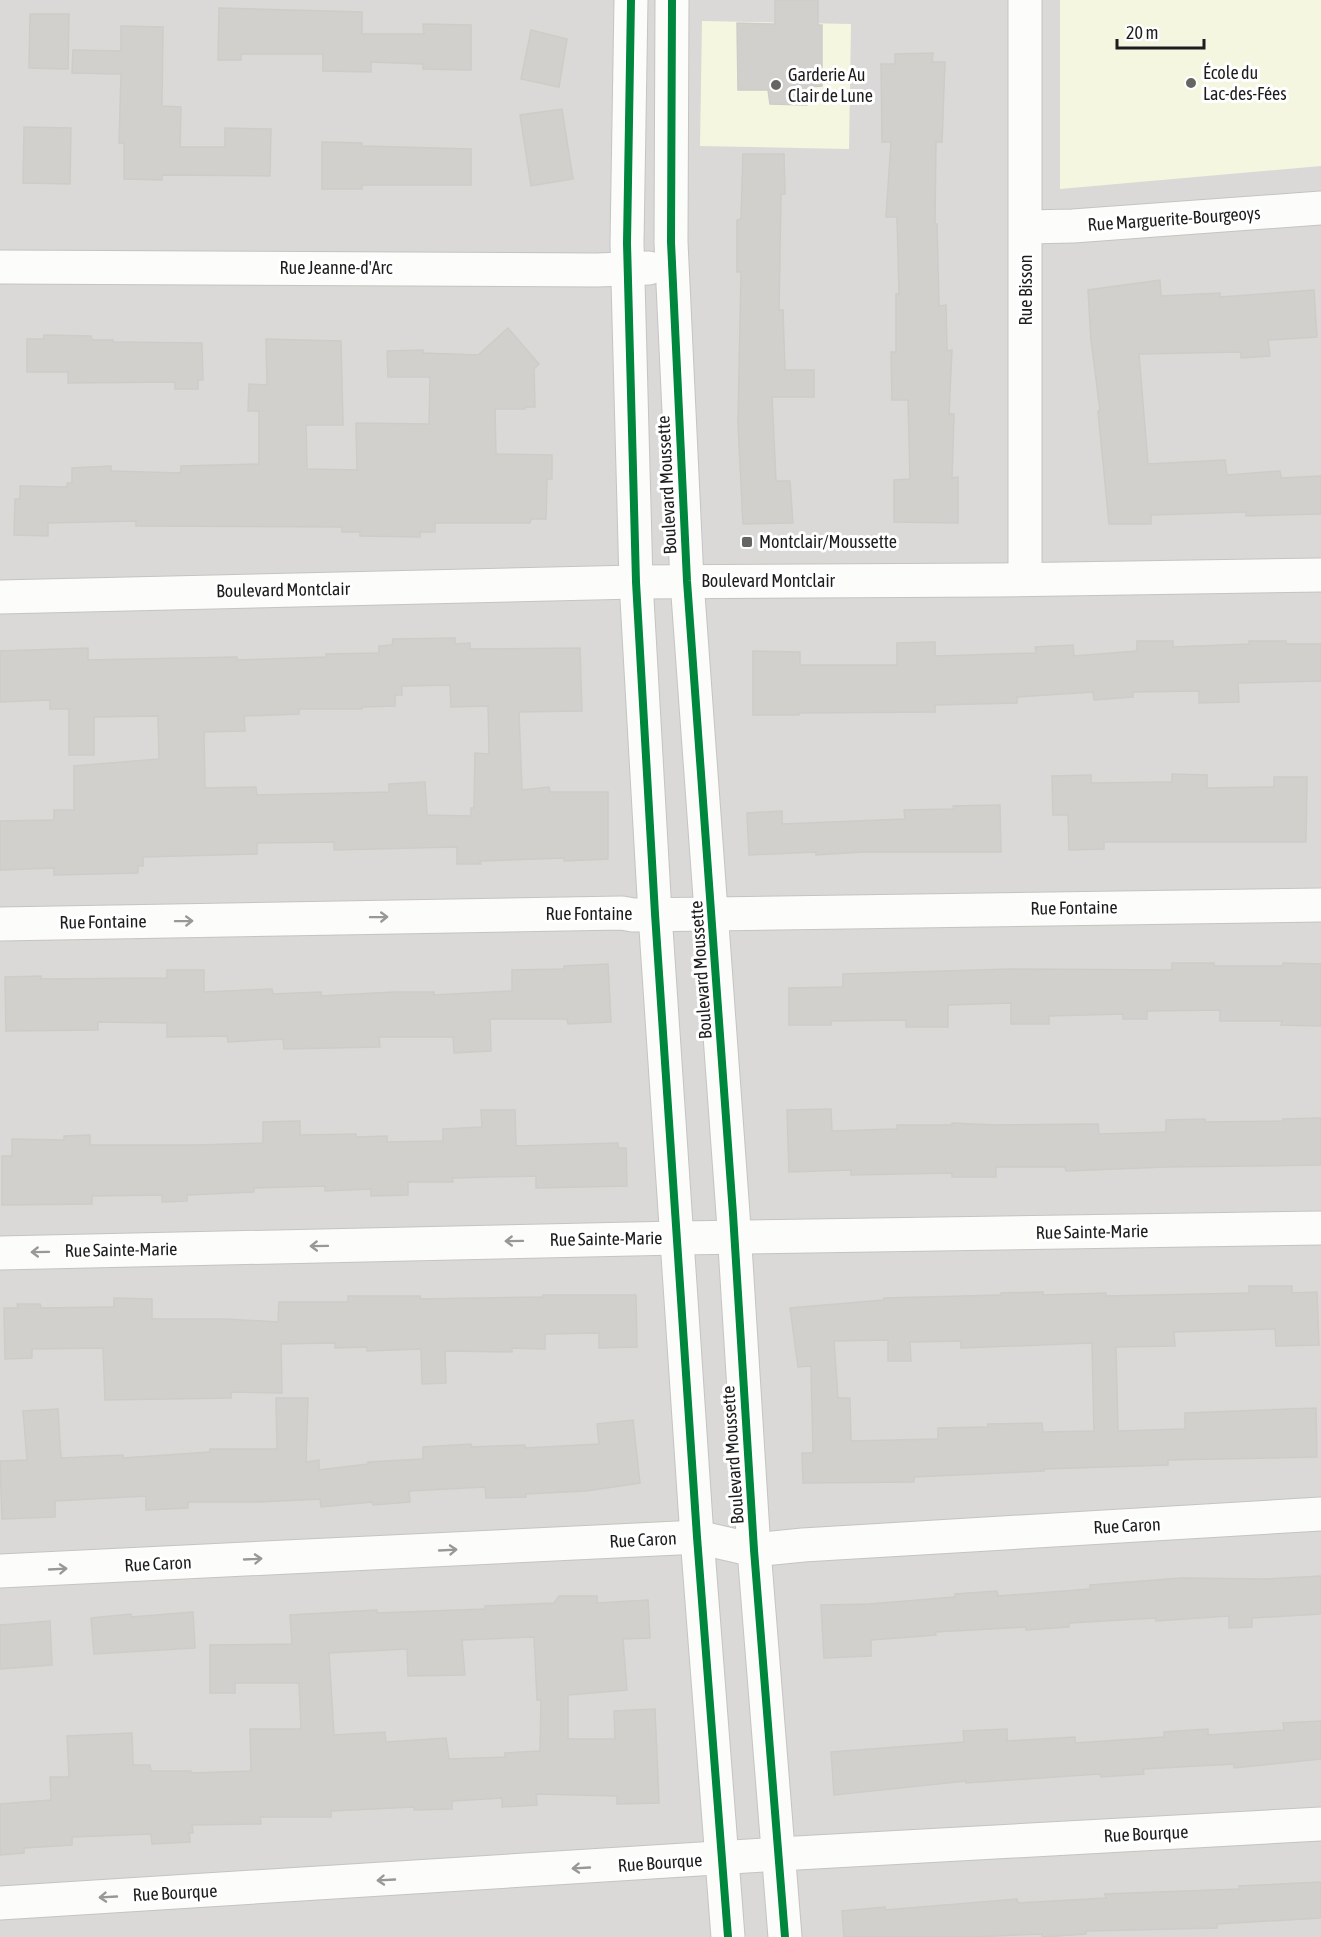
<svg xmlns="http://www.w3.org/2000/svg" width="1321" height="1937" viewBox="0 0 1321 1937" font-family="'Asap Condensed',sans-serif">
<rect width="100%" height="100%" fill="#ebeae6"/>
<!-- residential -->
<rect fill="#dad9d7" x="0" y="0" width="1321" height="1937"/>
<!-- education -->
<g fill="#f4f6e0">
<path d="M1060 0H1321V166L1060 189Z"/>
<path d="M702 21 851 24 849 149 700 146Z"/>
</g>
<!-- building -->
<g fill="#d2d0cd" stroke="#ceccc7" stroke-width="1.5" fill-rule="evenodd">
<path d="M775 0H818V25H822V86L806 87 807 105 770 104 768 90H738L737 23 775 24Z"/>
<path d="M219 8 362 12V34H424L423 24 471 25V70L423 69V64L371 62V72L323 71V54H241V60H218Z"/>
<path d="M30 14H69L68 69 29 68Z"/>
<path d="M121 26 163 27 162 106 181 107 180 147H225V128L271 129 270 176 162 175V180L124 179V143H119L121 74 72 73 73 50 121 51Z"/>
<path d="M531 30 567 39 559 87 521 79Z"/>
<path d="M933 53 932 62H945L942 142H936L935 224H937L939 306 946 305 947 351 952 350 949 414H954L952 478 958 477V523L894 522V480L910 479 908 400H892L891 352H896V294H899L897 217H886L891 142H882L881 64H895V54Z"/>
<path d="M562 109 573 179 531 186 520 115Z"/>
<path d="M24 127 71 128 70 184 23 183Z"/>
<path d="M322 142 362 143V146L471 149V185H362V189H322Z"/>
<path d="M743 154H784L785 194H781L779 310H783L785 370H814V397H772L776 481H790L793 523 743 524 738 424 741 272H737V220L741 219Z"/>
<path d="M1160 280 1161 296 1220 293V297L1314 290 1317 337 1268 340 1270 356 1241 358V352L1139 354 1148 464 1225 460 1227 475 1280 471 1281 478 1321 476V514L1246 516V512L1151 515V524H1109L1098 411H1100L1091 340 1088 290Z"/>
<path d="M508 328 539 364 534 369 535 407H525V409H495L496 454 552 455V479H547L546 519H531L530 523H435V532H420V537L360 536V532H342V527L136 526V521L48 523V536L14 535 15 499H20V486L67 487V483H72V468L111 466V471L181 473V466L259 464V411H248L249 384 267 385 266 339 341 341 343 425H306L307 469 357 470 356 423 429 424 430 377H388L387 351 423 350V353L478 355Z"/>
<path d="M44 335 91 336 92 340H113V342L202 343 203 380H198V389H175V382L68 383V372H27V339H44Z"/>
<path d="M455 638V644L470 643V649L580 648 582 711 519 712 522 790 549 787 550 792H608V859L564 861V858L480 861 481 864H457V847L334 850V842L257 843V854L143 857V866H138V873L54 875V868L0 870V821L54 820V810H74V766L159 759 158 716 94 717V755H69V709H50V700L0 702V651L88 648V660L237 657V660L326 657V654L379 653V646L392 645 393 639ZM450 685 451 707 488 706 489 754 475 753 474 808H471V816L427 815 425 782 389 784V792L257 795 256 787 205 788 204 732 245 731 244 716 299 714V709H362V707L395 706V695H402V686Z"/>
<path d="M1137 641H1173V647L1249 644V641H1286V644H1321V681L1238 683 1239 702 1199 703V691L1133 692V697L1094 700 1093 692 1017 697V703L935 705V712L799 713V715H753V651L800 652V665H897V643L935 642V656L1036 653 1035 647 1073 645 1074 656 1137 651Z"/>
<path d="M1172 774 1207 775V788L1274 787V777H1307L1306 842H1104V849L1069 850 1068 815H1053L1052 776 1091 775V783L1172 782Z"/>
<path d="M1000 805 1001 852H863L816 855V852L749 855 747 813 782 811V824L905 819 904 810 954 809 953 806Z"/>
<path d="M1172 963H1214V966H1283V963L1321 964V1026L1281 1025 1282 1021H1220V1010L1147 1011V1019H1123V1014L1049 1016V1024H1011V1003L948 1005V1027H906V1020L831 1021V1025H789V988L843 987V974L1011 969 1172 970Z"/>
<path d="M608 964 611 1022 568 1024 567 1019H490L491 1051 454 1053 453 1037H379L380 1047 284 1049 283 1039 228 1042 227 1036 167 1037V1023L98 1022V1030L6 1031 5 977 41 976V979L167 978V970H204V992L272 989 273 994 321 992V996L394 992H434V995L512 991V970L564 969V966Z"/>
<path d="M831 1109 832 1131 897 1129V1125H952V1123L996 1125 1098 1124 1099 1134 1166 1132V1120L1205 1119V1122L1283 1121V1119L1321 1118V1165L1166 1167 1066 1171 1065 1167H996V1177H952V1173L851 1175V1170L789 1172 787 1110Z"/>
<path d="M481 1110H515L516 1146 618 1143V1148H626L627 1186 536 1188V1176L452 1178 453 1182H408V1195L371 1196V1189L325 1191V1186L254 1188V1192L187 1195V1201L162 1202V1195L92 1196V1204L2 1205V1156H12V1139L64 1140V1136L90 1135V1145H196L263 1143V1122L300 1121V1135L356 1134V1137L387 1136V1142L443 1141V1129L482 1127Z"/>
<path d="M1249 1286H1292V1293L1317 1292 1319 1345 1276 1346 1275 1329 1174 1332 1175 1346 1116 1347 1118 1431 1185 1429V1413L1316 1408 1317 1457 1168 1460V1465L1044 1469V1471L914 1477V1482L803 1483 802 1453H813L811 1366 798 1367 790 1308 884 1300V1298L1001 1295V1293L1043 1292V1295L1106 1293V1296L1249 1293ZM888 1340V1361H911L910 1342 961 1341V1348L1092 1343 1094 1431 1043 1432 1042 1423 988 1424V1427L938 1428V1439L851 1441 850 1398H838L834 1341Z"/>
<path d="M543 1295H636L637 1347 599 1348V1333L545 1334V1349L512 1348V1352L445 1351 446 1383 422 1384 421 1349 367 1351V1347L335 1348V1343L281 1344 282 1393 231 1392V1398L105 1400 103 1348 32 1349V1358L5 1359 4 1308H18L17 1304H40L41 1308 114 1307V1298L152 1299V1319H227L278 1322 279 1302H348V1296H420V1299L543 1297Z"/>
<path d="M276 1398H308L306 1462 319 1460V1470L368 1464V1462L423 1459V1447L471 1444V1447L525 1445V1448L599 1444 597 1424 633 1420 640 1483 586 1491 526 1494V1497L486 1498 485 1487 409 1491 410 1502 373 1505 372 1502 321 1507 320 1499 259 1502H188V1508L146 1510V1496L55 1501V1517L2 1519 0 1461 27 1460 23 1411 58 1409 61 1458 123 1455V1458L210 1452V1449H277Z"/>
<path d="M1321 1576V1614L1252 1618V1627L1229 1628V1616L1156 1621V1618L1069 1623V1627L1026 1630V1627L935 1632 936 1635 871 1640V1656L824 1658 821 1605 869 1604 955 1597V1594L997 1591 998 1596 1090 1589V1585L1182 1578 1265 1579Z"/>
<path d="M559 1596H597V1603L648 1600 650 1638 623 1639 627 1690 568 1695V1739H615L614 1711 655 1709 659 1803 617 1804V1796L536 1794 537 1805 502 1807V1798L452 1801V1809L414 1810V1807L331 1811V1817H260L261 1824 192 1825 193 1833H189L190 1842 152 1844 151 1834 72 1837V1845L24 1848V1853L0 1855V1804L51 1800 50 1777H69L67 1736 132 1733 133 1765H150L151 1771H191V1773L251 1771 250 1729H301L299 1683H235V1693H210V1645L292 1644 290 1615 377 1610V1613L485 1609V1606L554 1603ZM534 1637 537 1700H541L540 1751 505 1753V1757L449 1759 446 1738 386 1742 385 1732 334 1735 329 1653 407 1649 408 1676 465 1675 462 1640Z"/>
<path d="M193 1612 195 1648 94 1654 91 1618 131 1614V1617Z"/>
<path d="M50 1621 52 1665 0 1669V1625Z"/>
<path d="M1321 1721V1759L1234 1768V1764L1143 1769 1144 1774 1101 1777 1100 1774 966 1783V1781L834 1795 831 1752 964 1742 963 1731 1007 1729V1741L1075 1737V1743L1164 1737V1732L1208 1729V1735L1284 1730 1283 1723Z"/>
<path d="M1321 1882V1918L1217 1924V1928L1086 1931V1934L1042 1937V1934L971 1937H844L842 1911 885 1907V1910L1017 1899 1018 1903 1106 1898 1105 1894 1240 1889 1239 1886Z"/>
</g>
<g fill="none" stroke-linecap="round" stroke-linejoin="round">
<defs>
<g id="minor">
<path d="M631 0 627 243 636 582 655 914 697 1537 728 1937"/>
<path d="M672 0 671 242 687 581 733 1214 754 1550 785 1937"/>
<path d="M1027 227 1073 226 1321 208"/>
<path d="M0 267 597 270 649 268"/>
<path d="M1025 579V0"/>
<path d="M0 597 636 582 994 580 1321 575"/>
<path d="M0 924 622 913 633 915 711 914 1321 905"/>
<path d="M0 1253 678 1238 1321 1228"/>
<path d="M0 1571 678 1538 697 1537 754 1550 803 1545 1321 1514"/>
<path d="M0 1903 779 1854 1321 1824"/>
</g>
</defs>
<!-- minor casing -->
<use href="#minor" stroke="#c4c4c2" stroke-width="35"/>
<!-- minor -->
<use href="#minor" stroke="#fcfcfb" stroke-width="33"/>
<defs>
<g id="cycleway">
<path d="M631 0 627 243 636 582 655 914 697 1537 728 1937"/>
<path d="M672 0 671 242 687 581 733 1214 754 1550 785 1937"/>
</g>
</defs>
<!-- cycleway casing -->
<use href="#cycleway" stroke="#fff" stroke-width="11"/>
<!-- cycleway -->
<use href="#cycleway" stroke="#00873e" stroke-width="8"/>
</g>
<!-- one-way arrows -->
<defs><path id="oneway-shaft" d="M-6 0H5M1.5-3L5.5 0L1.5 3" fill="none" stroke-width="1.6" stroke-linecap="round" stroke-linejoin="round" transform="scale(1.5)"/></defs>
<g stroke="#989897">
<use href="#oneway-shaft" transform="translate(379 917) rotate(-1)"/>
<use href="#oneway-shaft" transform="translate(184 921) rotate(-1)"/>
<use href="#oneway-shaft" transform="translate(514 1241) rotate(179)"/>
<use href="#oneway-shaft" transform="translate(319 1246) rotate(179)"/>
<use href="#oneway-shaft" transform="translate(40 1252) rotate(179)"/>
<use href="#oneway-shaft" transform="translate(448 1550) rotate(-3)"/>
<use href="#oneway-shaft" transform="translate(253 1559) rotate(-3)"/>
<use href="#oneway-shaft" transform="translate(58 1569) rotate(-3)"/>
<use href="#oneway-shaft" transform="translate(581 1868) rotate(177)"/>
<use href="#oneway-shaft" transform="translate(386 1880) rotate(177)"/>
<use href="#oneway-shaft" transform="translate(108 1897) rotate(177)"/>
</g>
<!-- markers -->
<g fill="#656563" stroke="#fff" stroke-width="2">
<circle cx="1191" cy="83" r="6"/>
<circle cx="776" cy="85" r="6"/>
<rect x="741" y="536" width="12" height="12" rx="3"/>
</g>
<g text-anchor="middle" stroke-width="6" stroke-linejoin="round" paint-order="stroke">
<!-- poi labels -->
<g font-size="18" fill="#1d1d1d" stroke="#fff" text-anchor="start">
<text x="1203" y="79">École du<tspan x="1203" dy="21">Lac-des-Fées</tspan></text>
<text x="788" y="81">Garderie Au<tspan x="788" dy="21">Clair de Lune</tspan></text>
<text x="759" y="548">Montclair/Moussette</text>
</g>
<!-- street labels -->
<g font-size="18" fill="#1d1d1d" stroke="#fff">
<text transform="translate(1174 219) rotate(-4)" y="6">Rue Marguerite-Bourgeoys</text>
<text x="336" y="274">Rue Jeanne-d'Arc</text>
<text transform="translate(1026 290) rotate(-90)" y="6">Rue Bisson</text>
<text transform="translate(667 485) rotate(-93)" y="6">Boulevard Moussette</text>
<text x="768" y="587">Boulevard Montclair</text>
<text transform="translate(283 590) rotate(-1)" y="6">Boulevard Montclair</text>
<text transform="translate(1074 908) rotate(-1)" y="6">Rue Fontaine</text>
<text x="589" y="920">Rue Fontaine</text>
<text transform="translate(103 922) rotate(-1)" y="6">Rue Fontaine</text>
<text transform="translate(701 970) rotate(-94)" y="6">Boulevard Moussette</text>
<text transform="translate(1092 1232) rotate(-1)" y="6">Rue Sainte-Marie</text>
<text transform="translate(606 1239) rotate(-1)" y="6">Rue Sainte-Marie</text>
<text transform="translate(121 1250) rotate(-1)" y="6">Rue Sainte-Marie</text>
<text transform="translate(733 1455) rotate(-94)" y="6">Boulevard Moussette</text>
<text transform="translate(1127 1526) rotate(-3)" y="6">Rue Caron</text>
<text transform="translate(643 1540) rotate(-3)" y="6">Rue Caron</text>
<text transform="translate(158 1564) rotate(-3)" y="6">Rue Caron</text>
<text transform="translate(1146 1834) rotate(-3)" y="6">Rue Bourque</text>
<text transform="translate(660 1863) rotate(-4)" y="6">Rue Bourque</text>
<text transform="translate(175 1893) rotate(-3)" y="6">Rue Bourque</text>
</g>
</g>
<!-- scale -->
<path d="M1117 39v9h87v-9" fill="none" stroke="#1d1d1d" stroke-width="3"/>
<text x="1126" y="39" font-size="18" fill="#1d1d1d" stroke="#ffffff" stroke-width="4.5" paint-order="stroke">20 m</text>
</svg>
